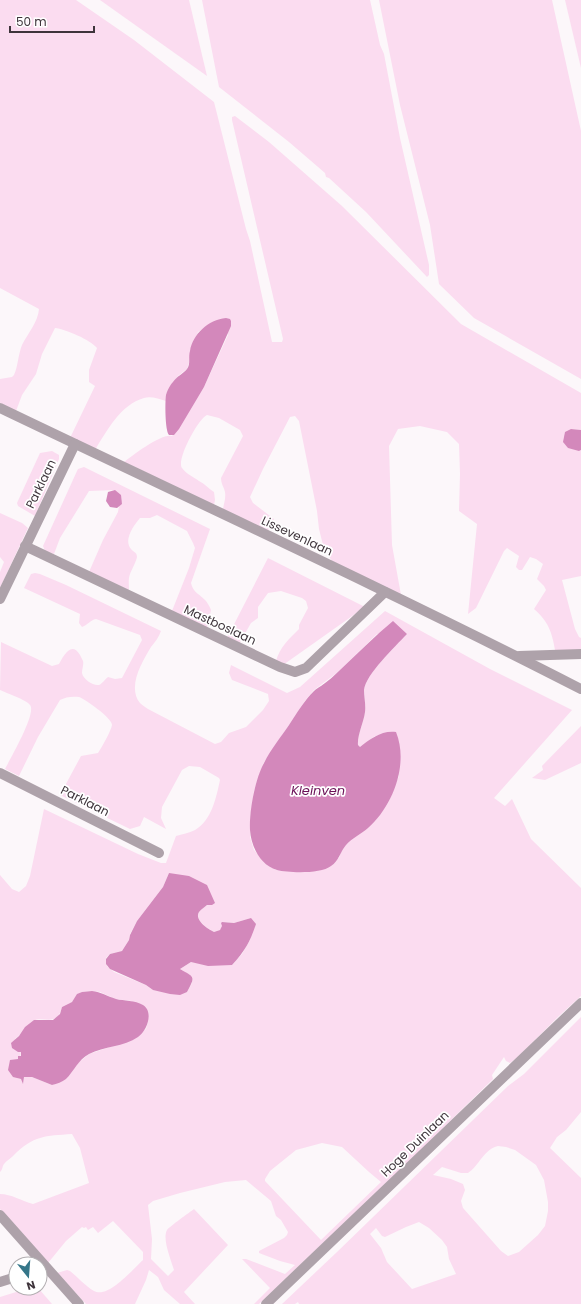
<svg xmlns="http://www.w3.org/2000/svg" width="581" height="1304" viewBox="0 0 581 1304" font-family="Poppins,sans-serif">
<rect width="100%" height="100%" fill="#fcf7fa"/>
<!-- green -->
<g fill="#fbdcf0" fill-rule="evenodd">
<path d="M0 0H76L134 40 214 102 246 229 250 241 272 342H282L283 339 232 120V117L235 116 269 142 342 206 461 324 581 393V430L571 429 579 451 581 450V576L562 580 575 629 579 637 581 638V650H555C552 632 548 621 534 609L546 590 544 586 537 579 543 564 536 559 530 557 522 570H519L516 567 519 556 507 548 504 551 476 608 468 614 477 524 459 511 460 474 459 444 447 432 420 426 398 429 389 446 392 545 401 595 332 561 324 549 319 529 317 511 299 421 295 416 290 417 263 469 250 497 253 503 274 519 268 531 223 509C224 503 226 498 225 492 224 487 221 484 221 478L243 436 240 430 219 418 207 415C198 419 176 460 182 468 186 474 194 477 199 481 205 484 209 489 214 492L215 500 214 505 124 462C133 455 162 433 172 436L204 387 228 335 220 319 198 332 190 351 189 363 187 369 178 376 166 394V401C159 399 151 396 144 398 121 404 106 432 95 450L70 438 95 386 89 382V370L97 348C91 340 65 329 55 328L42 354 36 374 22 395 16 411 0 403V379L12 377 14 375C18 366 18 355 22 345 28 333 38 322 39 309L0 288Z"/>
<path d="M100 0H189L207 76Z"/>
<path d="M202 0H370L380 45 384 54 400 138 429 265V275L427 277 366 212 329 178 326 177 325 173 289 142 219 87Z"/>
<path d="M379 0H552L581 131V379L474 318 439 284 430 225 400 105Z"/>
<path d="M565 0H581V68Z"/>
<path d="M52 451 59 455V459L35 516 18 506 17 503 40 453Z"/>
<path d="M84 467 210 529 191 583C193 593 200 594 206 601 208 604 210 607 211 610L207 628 172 611 189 568 195 548 193 543 187 531 157 515 150 518H140C134 525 123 540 131 549 133 552 137 552 137 557 136 562 132 569 130 574 128 579 129 585 129 590L89 572 103 540 118 512 119 506 122 504 115 490 89 491 60 538 54 554 45 551 43 546 77 471 78 469Z"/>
<path d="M0 513 22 523 28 528 0 588V572L4 562 0 557Z"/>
<path d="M268 558 365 607 283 665 276 661C280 647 289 639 299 629V625L308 608 306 601 302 598 281 591 268 593 258 607V618L251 623 239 644 227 638Z"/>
<path d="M35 573 40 574 66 585 161 631C159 637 155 642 151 647 142 662 127 687 140 703 142 705 145 707 148 709L215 744 221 742 229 733 246 727 263 710 269 701 268 694 232 680 229 673 231 665 287 693 300 687 385 611 490 669 572 710 494 798 505 806 512 799 531 839 581 888V996L559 1016 517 1058 510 1063 506 1061 504 1057 492 1075 493 1079 491 1081 405 1165 259 1304H254L270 1288 242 1259H246L285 1274 295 1265 280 1261 259 1253V1251L284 1238 287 1235 288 1232 281 1220 276 1216 271 1201 246 1180 225 1182 180 1193 153 1201 148 1205 152 1239 151 1259 168 1276 174 1270C171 1260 162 1239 167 1230 169 1227 190 1212 194 1209L228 1245 184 1292 195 1304H180L164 1290 158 1277 149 1270 146 1280 135 1304H86L57 1273 67 1270 70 1271C78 1277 85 1286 94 1291 108 1299 133 1269 143 1260V1252L113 1221 98 1233 93 1227 88 1230 86 1227 84 1228 82 1227 66 1241 48 1263 0 1209V1194C11 1194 22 1201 33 1204L89 1183 80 1148 72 1134C45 1136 34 1135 13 1156 11 1158 6 1161 4 1164 2 1167 3 1169 0 1172V875L12 889 19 892 26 886 30 876 44 809 138 854 161 863H166L176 836C182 834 189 833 195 830 212 820 216 798 220 780L219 778 200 767 189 766 182 770 162 807 161 818 166 829 144 817 140 826 130 829 60 795 81 756 98 753C102 747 111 731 112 725 112 718 85 699 79 697 73 696 65 697 60 700L38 737 19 776 5 769C10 759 37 713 30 705 27 700 6 693 0 690L1 642 52 666 59 664C63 657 71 640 80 655 81 657 82 659 83 661 84 664 82 669 82 673 83 679 93 686 99 685 102 684 105 679 108 677L115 679 122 678 142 640 140 635 96 619C90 620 88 625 82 627L79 623 80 614 24 588 31 574ZM377 634H407C395 647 366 674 364 690 364 698 366 705 365 712 364 721 357 736 358 745L360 747 375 736 399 776 388 803 346 844 341 852 339 858 276 870 265 862 254 850 250 837V819L254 791 263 764 305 701 314 690 338 672ZM169 873 212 905H207C205 907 201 909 199 912 194 920 208 929 214 932L220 930 223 926 221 923 222 922 234 923 251 918 250 940 242 954 232 965 191 962 180 969 192 977V983L187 992 153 990 146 985 114 972 107 966 106 958 110 954 122 951 129 940 130 934 137 921 163 887ZM92 991 100 992 115 999 131 1001 148 1012V1021L146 1029 131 1040 89 1054 78 1063 66 1079 52 1085 32 1077H24L23 1083 21 1079 17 1078 21 1052 15 1039C22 1034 26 1026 33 1021 43 1015 57 1028 62 1007L72 1002 78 994 82 992ZM322 1143 342 1147 369 1172 381 1182 321 1240 265 1181V1179L270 1171 296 1150Z"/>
<path d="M581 726V763L545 780 532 778 543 770 542 766Z"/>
<path d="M581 1017V1112L566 1130 557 1137 550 1148 581 1178V1304H299L298 1302 295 1304H282L337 1252 508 1086 524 1074ZM498 1146 506 1147 515 1150 536 1165 544 1180 548 1202V1211L545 1226 538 1235 519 1252 508 1256 501 1251 463 1208 461 1201 465 1190 463 1184 451 1179 433 1175 442 1167 461 1173H468C479 1166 484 1149 498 1146ZM419 1222 429 1228 442 1240 447 1247 449 1259 456 1274 412 1289 387 1262 381 1248 370 1234 376 1228 382 1236 385 1237 406 1227Z"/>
<path d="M29 1288 39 1289 52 1304H0V1297Z"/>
</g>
<!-- water -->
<g fill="#d388bb">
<path d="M226 318 230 319 231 321V326L204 387 179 429 174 435H169C165 430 165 402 166 395 167 391 170 385 173 382 177 376 183 374 187 369 191 364 188 357 190 351 193 334 208 320 226 318Z"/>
<path d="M571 429 581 430V450L579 451 568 448 563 442 565 432Z"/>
<path d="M115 490 121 495 122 504 117 508 110 507 106 501 108 492Z"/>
<path d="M393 621 407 634C395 647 366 674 364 690 364 697 366 705 365 712 364 721 357 736 358 745L360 747C370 739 382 730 396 732 409 764 393 806 368 828 361 834 352 838 346 845 340 852 339 861 331 866 321 874 289 873 277 870 260 865 251 846 250 830 249 812 255 779 264 763 271 749 281 737 289 725 297 713 304 701 314 691 316 689 319 687 321 686 328 681 334 676 340 670 358 653 375 636 393 621Z"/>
<path d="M169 873 189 876 207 885 215 903 212 905H207C205 907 201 909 199 912 194 920 208 929 214 932L220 930 222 926 221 923 222 922 234 923 251 918 256 924C250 942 245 951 232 965L208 966 191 962 180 969C194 977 196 976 187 992L180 995 170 994 153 990 146 985 110 969 106 964V959L110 954 122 951 129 940 130 935 137 921 163 887Z"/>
<path d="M92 991C101 992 107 996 116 999 124 1001 135 1000 143 1005 154 1012 147 1031 138 1037 124 1047 104 1046 89 1054 78 1060 74 1071 66 1079 62 1082 57 1084 52 1085L32 1077H24L23 1084 21 1079 13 1077 8 1070 10 1060 18 1059V1056H21V1052H18L12 1048 11 1043 19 1036 25 1027 34 1020H53L60 1014 62 1007 72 1002 77 994 82 992Z"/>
</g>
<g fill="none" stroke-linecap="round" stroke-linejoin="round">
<!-- minor -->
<g stroke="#aea2aa" stroke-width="10">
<path d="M0 408C194 501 390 591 581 689"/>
<path d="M25 546 280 667 295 672 306 668 385 592"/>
<path d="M0 599 75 444"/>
<path d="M519 656 581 654"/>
<path d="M0 773 159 853"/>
<path d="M0 1215 79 1304"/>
<path d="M0 1282 16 1277"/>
<path d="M266 1304 581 1003"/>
</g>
</g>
<g text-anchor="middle" stroke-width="3.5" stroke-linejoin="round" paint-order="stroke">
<!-- street labels -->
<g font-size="12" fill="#3e343b" stroke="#fff">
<text transform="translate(41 484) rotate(-64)" y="4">Parklaan</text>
<text transform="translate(297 536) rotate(25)" y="4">Lissevenlaan</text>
<text transform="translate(220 625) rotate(25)" y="4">Mastboslaan</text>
<text transform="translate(85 801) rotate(27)" y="4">Parklaan</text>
<text transform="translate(415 1144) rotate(-44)" y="4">Hoge Duinlaan</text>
</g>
<!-- water labels -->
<g font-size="13" font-style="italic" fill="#6c1258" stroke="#fff">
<text x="318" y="795">Kleinven</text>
</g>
</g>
<!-- north arrow -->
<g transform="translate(28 1276) rotate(163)"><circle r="19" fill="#ffffff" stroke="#b2aeb1"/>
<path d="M0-3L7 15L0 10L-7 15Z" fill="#357689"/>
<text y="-6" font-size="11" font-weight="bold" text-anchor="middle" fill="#3e343b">N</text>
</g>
<!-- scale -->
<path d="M10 26v6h84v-6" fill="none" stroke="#3e343b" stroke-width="2"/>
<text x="16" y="26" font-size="12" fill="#3e343b" stroke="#ffffff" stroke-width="3" paint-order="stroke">50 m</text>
</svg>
